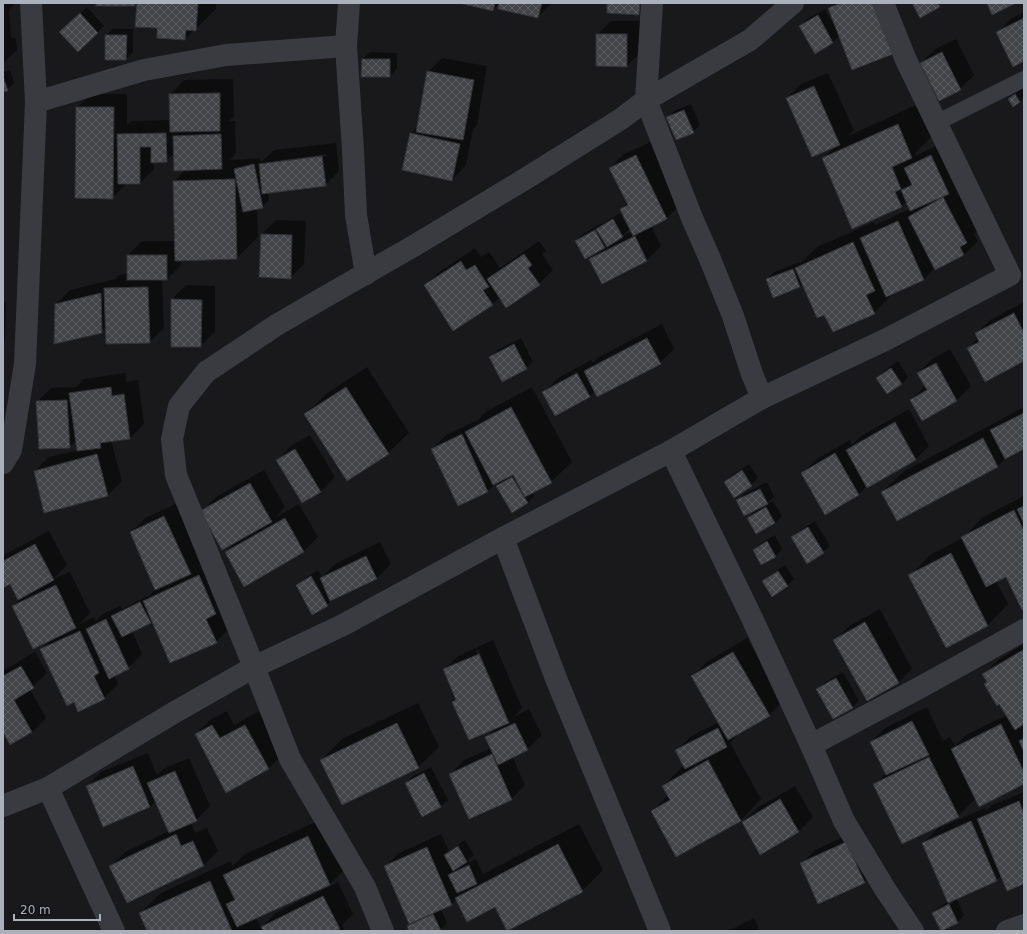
<svg xmlns="http://www.w3.org/2000/svg" width="1027" height="934" viewBox="0 0 1027 934" font-family="'DejaVu Sans',sans-serif">
<defs>
<pattern id="building-cross-hatch" width="8" height="8" patternUnits="userSpaceOnUse"><rect width="8" height="8" fill="#434448"/><path d="M0 0l8 8M0 8l8-8" fill="none" stroke="#5b5d60"/></pattern>
</defs>
<rect width="100%" height="100%" fill="#19191b"/>
<!-- shadow -->
<g fill="#0007" fill-rule="evenodd">
<path d="M3 3H14V5L9 10 11 38H16L17 50 3 63Z"/>
<path d="M138 3H216V9L185 39 158 28Z"/>
<path d="M464 3H499L493 10Z"/>
<path d="M500 3H552L538 17Z"/>
<path d="M608 3H650L638 14Z"/>
<path d="M835 3H892L840 35 833 42 816 52 800 26 807 19 825 9 835 27 836 26 829 9Z"/>
<path d="M87 7 104 26 78 51 67 26Z"/>
<path d="M1024 12V60L998 32 1012 18Z"/>
<path d="M611 21H641V52L627 66 597 35Z"/>
<path d="M113 29H133V52L126 59 106 36Z"/>
<path d="M956 39 974 75 960 89 921 63 935 49Z"/>
<path d="M370 52 397 53V69L390 76 363 59Z"/>
<path d="M442 58 487 66 477 125 473 129 466 165 452 180 411 134 418 126 428 72Z"/>
<path d="M10 70 14 83 7 90 3 91V72Z"/>
<path d="M828 73 854 130 848 136 918 104 932 136 915 153 917 156 919 154 945 142 981 228 974 234 978 241 964 255 935 268 924 279 895 292 874 313H825L803 283 800 286 767 279 774 272 800 262V264L817 247 874 222 875 225 910 209 907 201 901 206 823 158 836 146 787 98 801 84Z"/>
<path d="M233 79 234 116 229 121H235L236 153 230 160 260 158 261 162 274 150 336 143 339 171 325 185 268 192 269 200 262 207 257 208 258 237 237 258 181 259V265L167 279H162L164 328 149 342 107 326 101 332 56 304 70 290 115 279 119 275 128 274V255L142 241H175L174 182 186 169 174 153 166 161 154 162V169L140 183 126 184 112 198 77 108 91 94H127V125L132 121 171 120 170 95 184 80ZM327 154V156L274 163V161Z"/>
<path d="M1022 88 1024 91V97L1020 102 1009 99Z"/>
<path d="M691 104 700 125 693 132 668 118 674 111Z"/>
<path d="M651 142 680 205 666 219 651 226 661 246 647 260 602 283 590 259 598 252 576 241 583 234 602 223V224L620 213 627 226 629 225 621 209 627 203 610 168 624 154ZM630 228 632 232 623 236Z"/>
<path d="M276 220 306 221 304 264 290 278 262 234Z"/>
<path d="M539 241 546 251 542 254 553 270 539 284 500 297 493 304 454 330 425 286 439 272 475 248 481 257 489 252 500 268Z"/>
<path d="M186 285 215 286V332L200 346 172 299Z"/>
<path d="M3 302H6L5 340 3 342Z"/>
<path d="M1024 302V360L968 348 978 338 976 334 990 320Z"/>
<path d="M662 324 674 349 660 363 595 391 589 397 544 392 558 378 591 360 593 363 599 357Z"/>
<path d="M521 338 533 362 526 368 491 357 498 350Z"/>
<path d="M950 349 971 386 957 400 922 419 911 400 925 386 918 373 932 359Z"/>
<path d="M898 361 908 377 902 384 877 378 884 371Z"/>
<path d="M367 367 409 433 388 453 306 414 326 394Z"/>
<path d="M125 373 126 382 138 380 144 424 130 438 111 440 122 481 108 495 45 512 35 471 49 457 78 450 76 440 69 447 37 402 51 388 76 387 84 379Z"/>
<path d="M532 387 572 462 551 482 532 492 534 496 527 503 497 486 506 477 497 482 487 491 432 449 446 435 476 421V422L487 411Z"/>
<path d="M1024 407V448L1007 457 998 466 897 520 882 492 903 472Z"/>
<path d="M909 409 929 446 915 460 867 486 859 494 803 473 817 459 850 440 852 445 861 436Z"/>
<path d="M310 435 335 477 321 491 303 502 277 460 291 446Z"/>
<path d="M749 464 758 478 751 485 725 482 732 475Z"/>
<path d="M264 470 285 507 275 518 299 504 318 537 304 551 244 585 226 552 237 541 202 511 216 497Z"/>
<path d="M767 482 774 497 766 504 773 501 782 516 775 523 748 518 757 509 737 501 744 494Z"/>
<path d="M1024 496V608L1007 576 996 581 1008 604 988 625 946 646 910 576 930 555 963 538 983 517Z"/>
<path d="M178 503 204 559 199 565 220 556 236 593 228 601 237 621 216 642 152 620 132 631 142 654 128 668 114 675 118 684 104 698 74 701 42 649 52 639 13 606 23 596 10 583 3 587V557L6 554 49 531 67 565 53 579 70 572 90 613 78 625 94 617 96 621 101 615 120 606 122 609 147 596 148 597 156 589 131 532 145 518Z"/>
<path d="M815 521 830 546 823 552 792 538 799 531Z"/>
<path d="M775 535 782 549 776 556 754 550 761 543Z"/>
<path d="M380 542 391 564 377 578 334 598 327 605 297 585 304 579 318 570 322 577 335 564Z"/>
<path d="M785 565 794 579 787 585 763 582 770 575Z"/>
<path d="M880 609 912 669 898 683 835 640 849 626Z"/>
<path d="M747 638 783 701 769 715 740 732 730 743 761 799 741 820 676 856 652 811 668 795 663 786 684 765 677 750 691 736 719 722 692 676 707 662Z"/>
<path d="M493 640 522 708 514 717 529 709 542 735 527 749 512 756 525 785 511 799 450 774 464 760 491 748 486 738 496 728 453 702 456 698 444 670 458 656ZM478 649 507 717H505L476 650Z"/>
<path d="M1024 644V723L1022 724 1024 729V783L976 798 958 816 875 785 886 773 871 742 885 728 927 707 943 741 950 737 955 746 966 735 1007 715 985 684 987 681 984 674 998 660Z"/>
<path d="M35 652 47 673 30 689 46 718 32 732 3 730V671Z"/>
<path d="M843 672 859 701 852 707 818 689 825 682Z"/>
<path d="M418 703 439 747 418 767 321 760 342 739Z"/>
<path d="M227 711 234 725 259 711 283 754 269 768 196 734 210 720Z"/>
<path d="M148 753 157 775 163 769 189 758 210 806 196 820 191 823 195 833 207 828 218 851 204 865 127 901 111 866 125 852 169 831 156 800 150 807 87 786 101 772Z"/>
<path d="M431 767 448 800 441 806 423 816 406 783 413 776Z"/>
<path d="M795 786 813 817 799 831 760 853 743 822 757 808Z"/>
<path d="M1024 792V883L1001 876 997 880 956 898 964 915 958 922 933 913 940 906 948 902 923 843 937 829 985 808 986 811 992 805ZM953 901V903L940 910V908Z"/>
<path d="M329 816 350 864 329 885 256 918 261 928 276 913 338 882 353 914 342 925 345 931H148L140 913 161 893 231 861 233 866 245 854Z"/>
<path d="M579 824 603 870 582 891 495 906 457 899 452 904 441 909 447 923 440 930 410 931 408 926 410 924 385 867 399 853 441 834 449 851 465 840 474 855 464 864 476 859 483 874Z"/>
<path d="M860 829 878 868 864 882 801 864 815 850Z"/>
<path d="M754 918 760 931H728Z"/>
</g>
<!-- building -->
<g fill="url(#building-cross-hatch)" stroke="#333337">
<rect x="96" y="3" width="39" height="3"/>
<path d="M137 3H198L196 31 186 30 185 40 157 38V28L135 27Z"/>
<path d="M459 3H495L493 11Z"/>
<path d="M499 3H542L538 18 498 9Z"/>
<path d="M607 3H640L639 15 607 13Z"/>
<path d="M841 3H873L893 54 852 70 828 8Z"/>
<path d="M912 3H938L940 7 920 18Z"/>
<path d="M987 3H1016L992 15Z"/>
<path d="M80 13 98 33 78 52 59 32Z"/>
<path d="M818 15 833 43 815 54 799 26Z"/>
<path d="M1024 18V61L1013 67 996 32Z"/>
<path d="M596 34H627V67L596 66Z"/>
<path d="M105 35H127L126 60H105Z"/>
<path d="M942 52 961 90 939 101 920 63Z"/>
<path d="M362 59H390V77H361Z"/>
<path d="M427 71 474 80 463 140 416 132Z"/>
<path d="M3 76 8 91 3 92Z"/>
<path d="M814 86 840 145 812 157 786 98Z"/>
<path d="M220 93V131L170 132 169 94Z"/>
<path d="M1015 94 1020 102 1013 107 1008 99Z"/>
<path d="M76 107H114L113 199 75 198Z"/>
<path d="M684 110 694 133 676 140 666 117Z"/>
<path d="M898 124 912 158 892 167 901 189 895 192 902 207 852 229 822 158Z"/>
<path d="M166 133 167 162 151 163V147H140V184H118L117 134Z"/>
<path d="M410 133 460 144 452 181 402 170Z"/>
<path d="M221 134 222 169 174 171 173 136Z"/>
<path d="M636 155 667 219 633 236 620 209 628 205 609 168Z"/>
<path d="M931 155 949 194 910 211 901 190 912 185 904 168Z"/>
<path d="M322 156 326 186 262 194 259 164Z"/>
<path d="M254 164 263 208 243 212 234 169Z"/>
<path d="M235 179 237 259 175 261 173 181Z"/>
<path d="M943 197 967 243 960 247 964 255 935 270 908 217Z"/>
<path d="M613 219 623 237 607 247 596 229Z"/>
<path d="M898 221 924 280 886 297 860 238Z"/>
<path d="M595 230 605 248 585 259 575 241Z"/>
<path d="M261 234 292 235 291 279 259 277Z"/>
<path d="M635 236 647 261 602 284 589 259Z"/>
<path d="M853 242 875 291 866 295 875 314 833 332 824 315 817 318 795 268Z"/>
<path d="M524 254 532 265 528 268 540 285 506 308 487 279Z"/>
<rect x="127" y="255" width="40" height="25"/>
<path d="M461 261 466 270 475 265 489 287 483 290 493 305 453 331 424 285Z"/>
<path d="M793 269 800 287 773 298 766 279Z"/>
<path d="M148 287 150 343 106 344 104 288Z"/>
<path d="M101 293 102 333 54 344 55 304Z"/>
<path d="M171 299 202 300 201 347H171Z"/>
<path d="M1014 313 1024 333V361L985 382 967 348 979 342 975 333Z"/>
<path d="M647 338 661 364 597 397 584 371Z"/>
<path d="M514 344 527 369 502 382 489 357Z"/>
<path d="M936 363 957 401 922 421 910 400 927 390 917 373Z"/>
<path d="M891 368 902 384 887 394 876 378Z"/>
<path d="M577 373 590 397 555 416 542 392Z"/>
<path d="M111 387 112 396 124 394 130 439 100 443 101 448 77 451 69 393Z"/>
<path d="M346 387 389 454 347 481 304 414Z"/>
<path d="M67 400 70 448 39 449 36 401Z"/>
<path d="M511 407 552 483 525 497 513 475 493 485 465 432Z"/>
<path d="M1024 413V449L1005 459 990 430Z"/>
<path d="M895 422 916 460 867 488 846 450Z"/>
<path d="M462 434 488 492 458 506 431 449Z"/>
<path d="M983 438 998 467 897 521 881 492Z"/>
<path d="M295 449 321 492 302 503 276 460Z"/>
<path d="M835 453 859 495 825 515 801 473Z"/>
<path d="M97 454 108 496 44 513 34 471Z"/>
<path d="M742 470 752 486 734 498 724 482Z"/>
<path d="M512 477 528 503 512 513 496 486Z"/>
<path d="M250 483 272 522 222 550 200 511Z"/>
<path d="M760 489 768 504 744 516 736 500Z"/>
<path d="M1024 506V524L1017 509Z"/>
<path d="M766 507 775 523 756 534 747 518Z"/>
<path d="M1014 510 1024 531V609L1022 610 1006 577 986 587 961 537Z"/>
<path d="M164 516 191 574 155 590 130 532Z"/>
<path d="M285 518 304 552 244 587 225 552Z"/>
<path d="M808 527 824 553 807 564 791 537Z"/>
<path d="M767 541 776 557 761 565 753 550Z"/>
<path d="M35 544 54 580 18 600 10 584 3 588V561Z"/>
<path d="M951 553 988 626 946 648 908 575Z"/>
<path d="M366 556 377 579 330 601 320 578Z"/>
<path d="M778 571 788 586 772 597 762 581Z"/>
<path d="M199 575 216 614 206 619 217 643 170 663 143 601Z"/>
<path d="M311 576 328 606 312 615 296 585Z"/>
<path d="M56 585 76 628 33 649 12 606Z"/>
<path d="M140 602 151 623 122 637 111 616Z"/>
<path d="M106 619 129 669 109 679 86 629Z"/>
<path d="M865 622 899 683 867 701 833 640Z"/>
<path d="M80 631 99 673 94 676 105 699 78 712 74 702 67 706 40 649Z"/>
<path d="M1023 650 1024 652V724L1015 730 999 704 997 706 984 684 987 682 982 674Z"/>
<path d="M733 652 770 716 728 740 691 676Z"/>
<path d="M479 654 509 723 469 740 452 702 456 700 443 669Z"/>
<path d="M21 666 34 688 14 700 32 732 10 745 3 732V676Z"/>
<path d="M836 678 853 708 833 719 816 689Z"/>
<path d="M912 721 929 755 886 775 870 742Z"/>
<path d="M397 723 419 768 342 805 320 760Z"/>
<path d="M515 723 528 750 498 765 485 737Z"/>
<path d="M1001 724 1024 772V784L979 807 951 749Z"/>
<path d="M212 725 220 738 245 725 269 769 226 793 195 734Z"/>
<path d="M718 728 727 747 685 769 675 750Z"/>
<path d="M1024 738V752L1019 741Z"/>
<path d="M492 754 512 800 469 819 449 774Z"/>
<path d="M929 757 959 817 902 844 873 784Z"/>
<path d="M708 760 741 821 676 857 651 811 670 800 662 786Z"/>
<path d="M133 766 150 807 103 827 86 786Z"/>
<path d="M175 771 197 821 169 833 147 783Z"/>
<path d="M424 773 441 807 422 817 405 783Z"/>
<path d="M780 799 799 832 760 855 742 822Z"/>
<path d="M1019 801 1024 814V884L1007 891 977 819Z"/>
<path d="M971 821 997 881 948 903 922 843Z"/>
<path d="M176 834 181 846 193 841 204 866 127 903 109 866Z"/>
<path d="M308 836 330 885 237 927 226 904 235 900 223 875Z"/>
<path d="M846 842 865 883 818 904 800 863Z"/>
<path d="M558 844 583 892 507 931 495 907 467 922 455 898Z"/>
<path d="M458 846 467 862 453 871 444 855Z"/>
<path d="M427 847 452 905 409 924 384 866Z"/>
<path d="M469 865 477 884 457 893 448 875Z"/>
<path d="M210 881 232 931H147L139 913Z"/>
<path d="M323 896 340 929 335 931H263L261 927Z"/>
<path d="M949 904 958 923 941 931 932 913Z"/>
<path d="M433 914 441 931H409L407 926Z"/>
</g>
<g fill="none" stroke-linecap="round" stroke-linejoin="round">
<!-- lane -->
<path stroke="#3a3b40" stroke-width="16" d="M936 123 1024 79"/>
<!-- street -->
<g stroke="#3a3b40" stroke-width="22">
<path d="M349 3 346 46 353 150 356 215 366 274"/>
<path d="M652 3 646 100 692 218 710 259 733 316 752 374 762 398"/>
<path d="M36 102 144 70 226 55 346 46"/>
<path d="M671 451 750 614 811 745 844 821 885 889 913 931"/>
<path d="M3 463 11 450 25 364 36 102 31 3"/>
<path d="M503 538 557 681 660 931"/>
<path d="M811 745 919 688 1024 630"/>
<path d="M48 788 114 931"/>
<path d="M3 806 48 788 175 712 254 667 343 625 503 538 671 451 762 398 887 339 1010 275 906 60 883 3"/>
<path d="M383 931 365 887 290 759 254 667 176 475 172 439 179 406 206 372 278 324 417 244 525 179 621 119 646 100 750 40 793 3"/>
<path d="M1007 931 1024 925"/>
</g>
</g>
<!-- border -->
<rect width="1027" height="934" fill="none" stroke="#abb1bb" stroke-width="8"/>
<!-- scale -->
<path d="M14 914v6h86v-6" fill="none" stroke="#abb1bb" stroke-width="2"/>
<text x="20" y="914" font-size="12" fill="#abb1bb" stroke="#141416" stroke-width="3" paint-order="stroke">20 m</text>
</svg>
